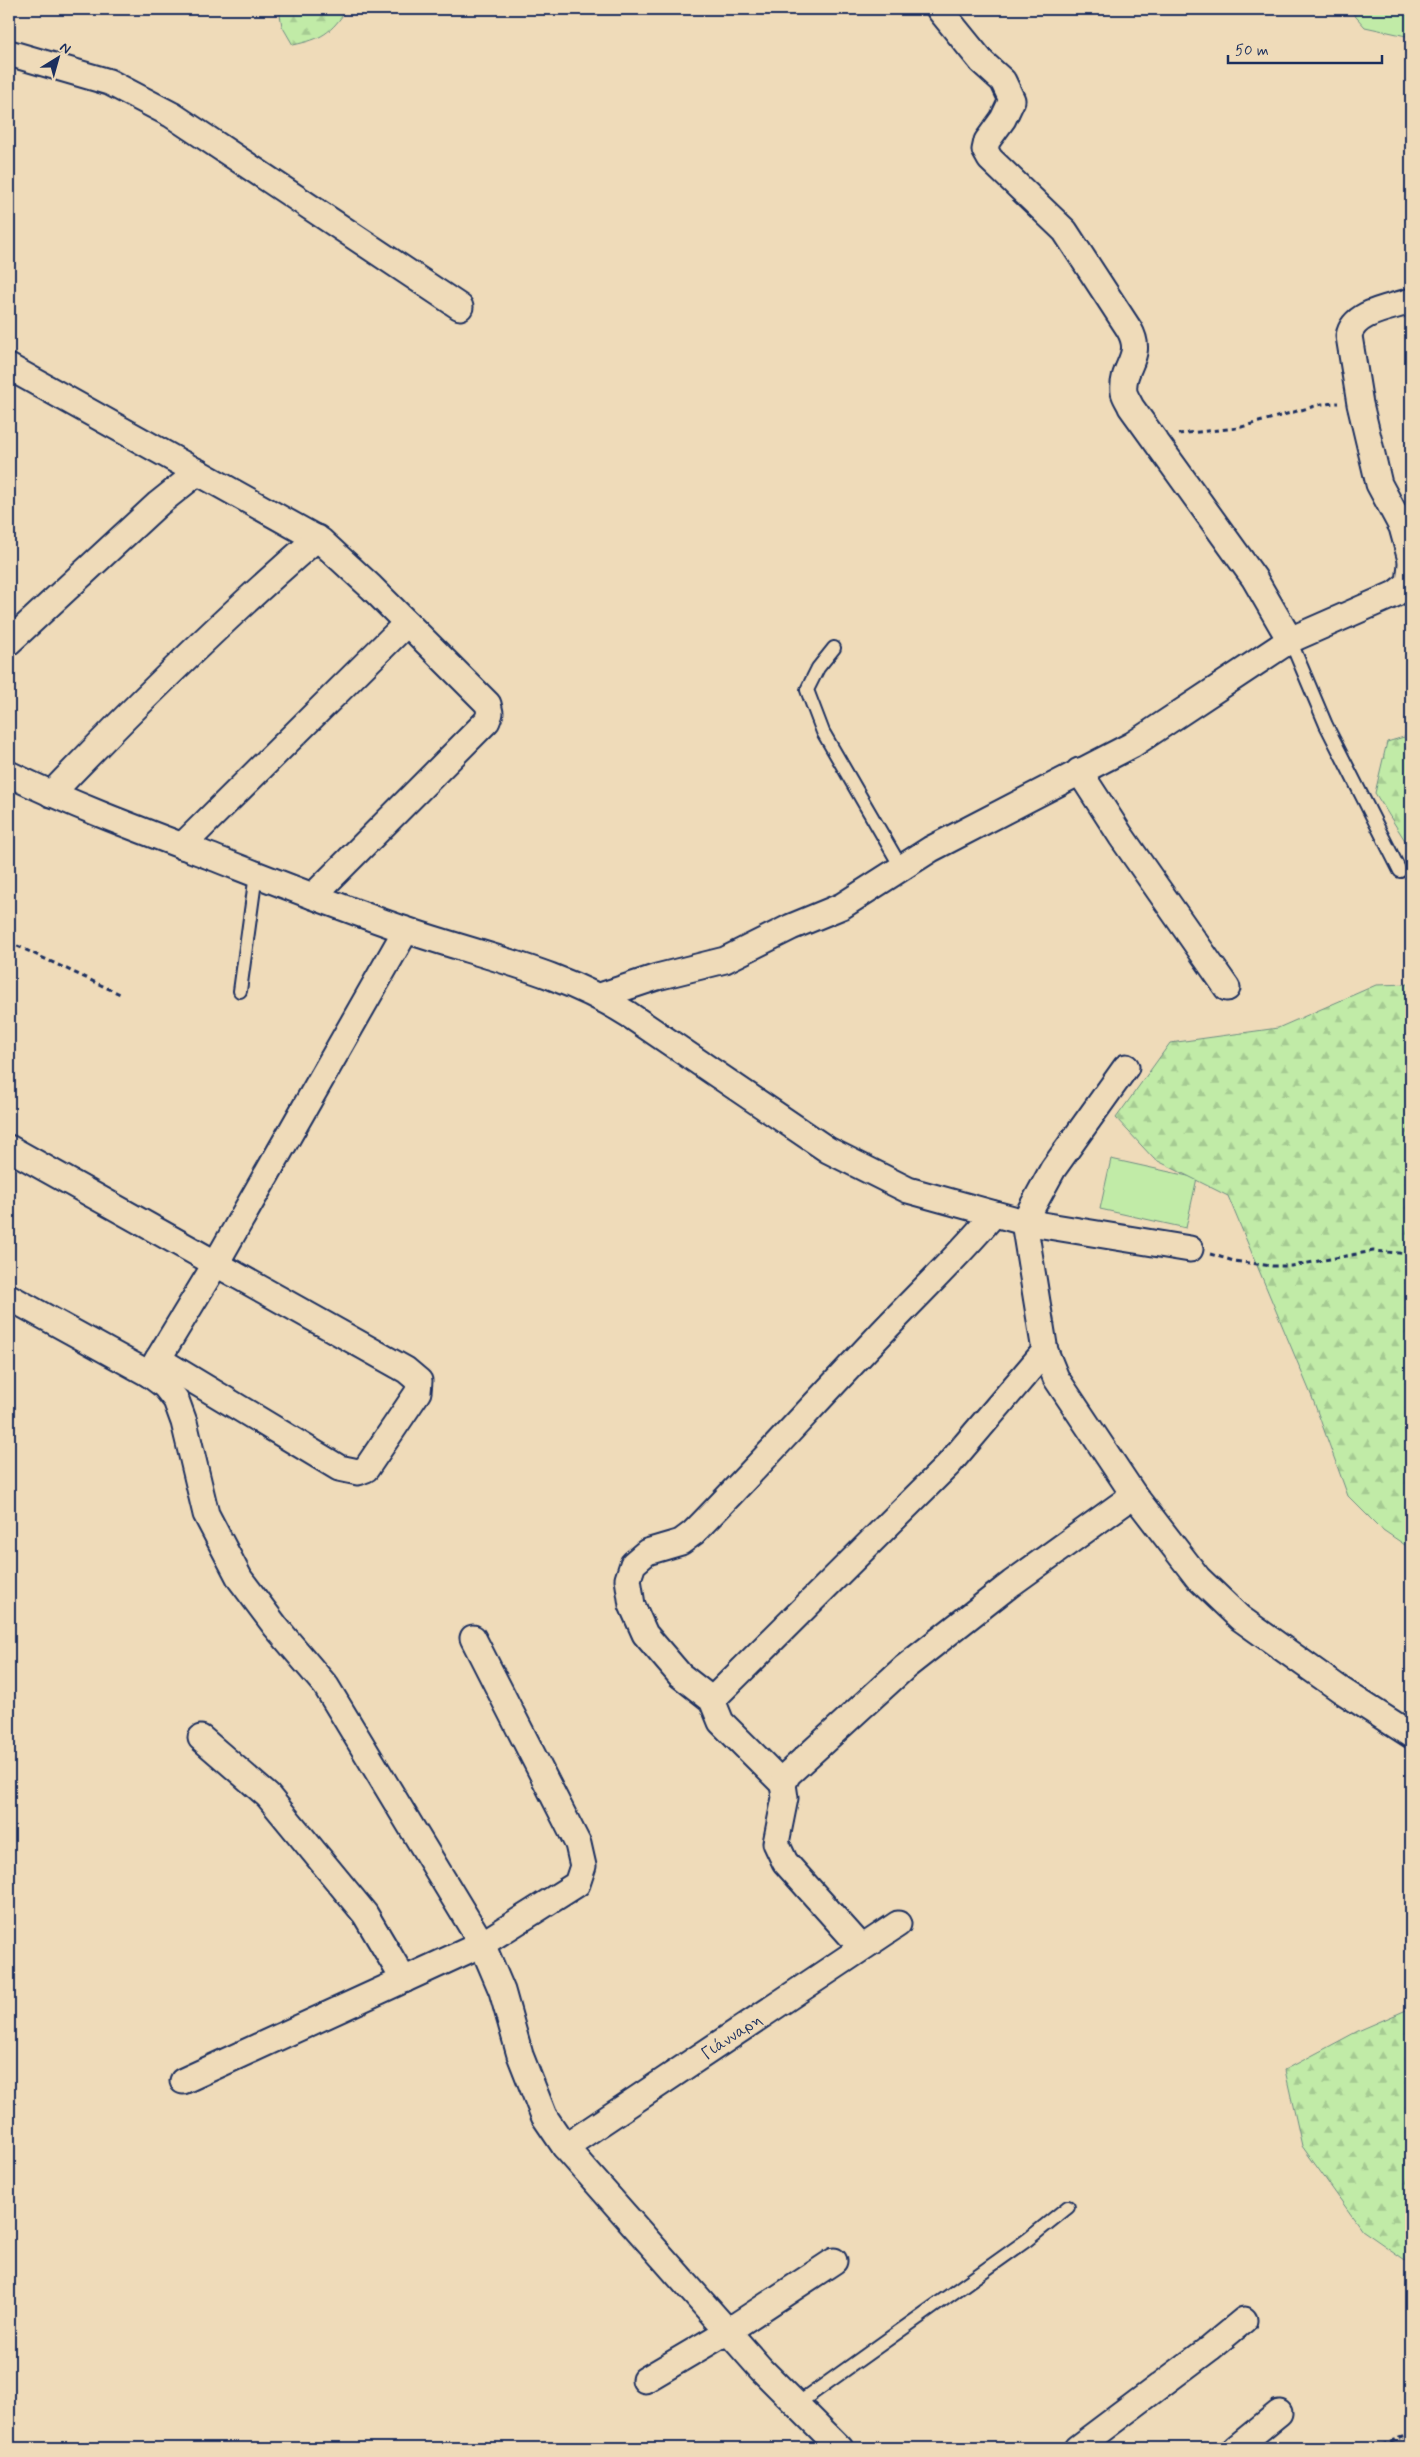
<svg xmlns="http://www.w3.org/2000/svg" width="1420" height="2457" viewBox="0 0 1420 2457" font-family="Mynerve,sans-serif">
<defs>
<pattern id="forest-firs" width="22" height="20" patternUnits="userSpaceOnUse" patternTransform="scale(1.25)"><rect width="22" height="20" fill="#c1eba7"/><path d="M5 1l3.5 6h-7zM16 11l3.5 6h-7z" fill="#a5ca92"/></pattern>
</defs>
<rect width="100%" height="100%" fill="#efdbb9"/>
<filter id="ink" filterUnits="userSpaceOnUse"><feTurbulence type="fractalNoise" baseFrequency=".02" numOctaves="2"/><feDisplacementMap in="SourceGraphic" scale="10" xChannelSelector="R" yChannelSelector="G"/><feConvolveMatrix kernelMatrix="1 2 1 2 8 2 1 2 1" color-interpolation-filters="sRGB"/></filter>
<g filter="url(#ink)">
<!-- green -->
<g fill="#c1eba7" stroke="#6e8d82">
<path d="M1349 9H1411V37L1365 27Z"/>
<path d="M1111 1159 1197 1178 1186 1228 1100 1209Z"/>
</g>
<!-- forest -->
<g fill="url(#forest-firs)" stroke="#6e8d82">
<path d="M279 9H347C331 33 322 39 293 45L282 26Z"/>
<path d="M1404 737 1411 745V850L1375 793 1387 742Z"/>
<path d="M1411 984V1549L1380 1528 1348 1496 1312 1397 1228 1196 1154 1159 1116 1118 1170 1043 1278 1028 1376 985Z"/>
<path d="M1411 2008V2264L1362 2230 1302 2146 1285 2070 1358 2031Z"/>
</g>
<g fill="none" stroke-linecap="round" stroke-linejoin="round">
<defs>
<g id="lane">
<path d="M1290 640 1326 725 1400 871"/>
<path d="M834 648 818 668 807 690 823 732 901 867"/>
<path d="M240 991 256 874"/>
<path d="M796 2405 1027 2240 1068 2207"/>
</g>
<g id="street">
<path d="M939 9 982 62 1003 81 1012 100 1003 119 987 141 985 150 990 159 1065 231 1129 329C1145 357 1121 366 1124 392 1125 397 1129 402 1131 407L1254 578 1290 640"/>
<path d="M9 53 109 82 172 115 460 307"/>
<path d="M1411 301C1390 308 1353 312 1349 336L1360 404 1379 484 1402 527 1411 560"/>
<path d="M9 367 321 541 371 587 488 704 490 713 487 721 313 896"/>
<path d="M9 642 158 504 198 472"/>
<path d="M1079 771 1121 836 1227 988"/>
<path d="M9 774C75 806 143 831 212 857 276 882 341 908 406 930 482 956 561 971 628 1014L828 1150 908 1190 1024 1222 1190 1249"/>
<path d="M51 794C136 705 223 619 317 538"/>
<path d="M182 846 407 623"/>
<path d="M600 996 657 977 725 960 791 927 842 906 931 849 1132 745 1290 640 1395 594 1409 583 1411 564"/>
<path d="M1126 1067 1053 1169 1024 1222 1045 1351 1056 1378 1134 1495 1198 1578 1240 1618 1341 1690 1411 1735"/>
<path d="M9 1148 406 1370 419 1381 418 1392 366 1469 358 1472 339 1468 158 1359"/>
<path d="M9 1297 149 1374 165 1386 176 1400 184 1422 206 1514 240 1579 276 1627 326 1686 482 1944 502 1991 520 2055 544 2116 565 2147 761 2369 840 2448"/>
<path d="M149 1374 215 1265 406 930"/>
<path d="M712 1700 949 1464 1045 1351"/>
<path d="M201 1738 268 1796 365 1914 404 1980"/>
<path d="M783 1784 721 1722 712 1700 680 1675 645 1634 632 1605 628 1579 633 1564 647 1552 681 1542 693 1533C755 1470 814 1404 875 1340 914 1298 957 1258 994 1214"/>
<path d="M861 1947 785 1862 776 1843 785 1798 783 1784 788 1774 905 1667 1012 1583 1134 1495"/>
<path d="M183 2081 482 1944 577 1884 583 1866 578 1844 473 1638"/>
<path id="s1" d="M565 2147 898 1924"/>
<path d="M645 2380 728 2331 834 2261"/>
<path d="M1077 2448 1210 2348 1244 2320"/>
<path d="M1236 2448 1279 2413"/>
</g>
</defs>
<!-- lane casing -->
<use href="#lane" stroke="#1b2f5e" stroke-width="16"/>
<!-- street casing -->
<use href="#street" stroke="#1b2f5e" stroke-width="29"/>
<!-- path -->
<g stroke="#1b2f5e" stroke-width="3" stroke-dasharray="5 4" stroke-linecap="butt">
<path d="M1178 434 1238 428 1322 404 1338 403"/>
<path d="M9 942 120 994"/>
<path d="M1210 1254 1234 1261 1272 1266H1292L1373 1251 1411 1254"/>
<path d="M1373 2448 1411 2435"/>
</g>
<!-- lane -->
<use href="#lane" stroke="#efdbb9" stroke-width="12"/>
<!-- street -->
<use href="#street" stroke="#efdbb9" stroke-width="25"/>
</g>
</g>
<g text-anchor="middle" stroke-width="4" stroke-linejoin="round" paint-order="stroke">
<!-- street labels -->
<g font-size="16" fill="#1b2f5e" stroke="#efdbb9">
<text dy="6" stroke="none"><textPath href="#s1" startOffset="200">Γιάνναρη</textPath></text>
</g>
</g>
<!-- margin -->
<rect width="1420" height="2457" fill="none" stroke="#efdbb9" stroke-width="30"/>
<rect x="15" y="15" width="1390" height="2427" fill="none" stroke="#1b2f5e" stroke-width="2" filter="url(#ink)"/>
<!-- north arrow -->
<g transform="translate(58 58) rotate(37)" stroke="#efdbb9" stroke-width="4" paint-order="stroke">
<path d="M0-4L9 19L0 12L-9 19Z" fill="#1b2f5e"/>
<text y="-8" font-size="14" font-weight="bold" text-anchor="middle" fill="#1b2f5e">N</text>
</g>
<!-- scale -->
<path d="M1228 55v8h154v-8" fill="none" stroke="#1b2f5e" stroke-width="2.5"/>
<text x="1235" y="55" font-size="15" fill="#1b2f5e" stroke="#efdbb9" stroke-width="4" paint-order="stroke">50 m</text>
</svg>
